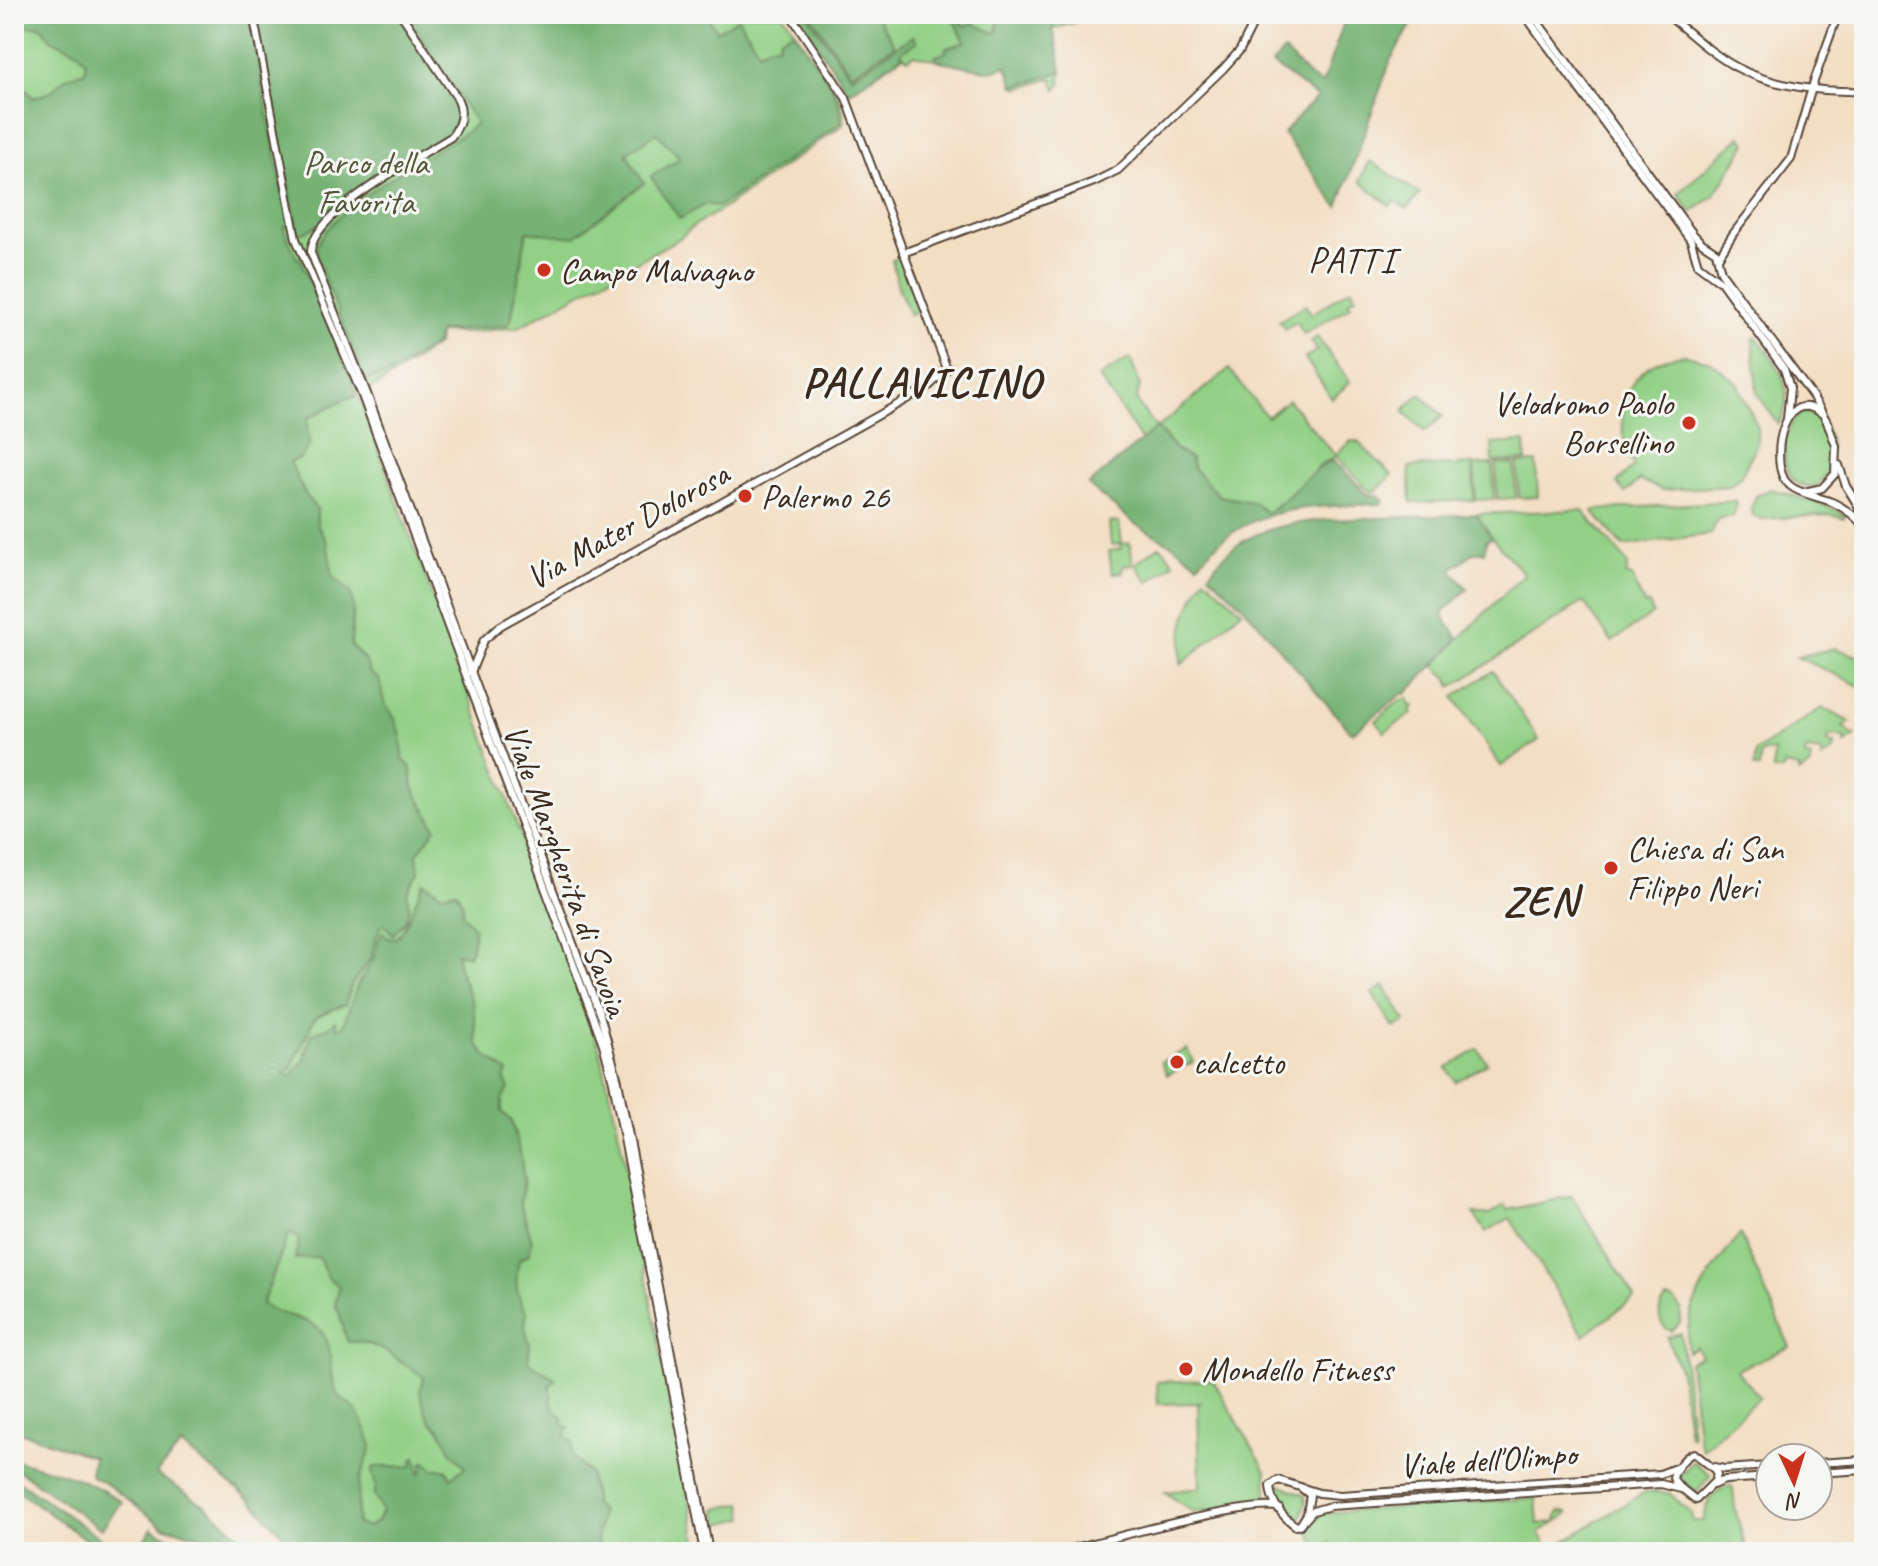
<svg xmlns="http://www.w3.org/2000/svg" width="1878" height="1566" viewBox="0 0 1878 1566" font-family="Caveat,sans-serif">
<rect width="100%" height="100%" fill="#f6f6f2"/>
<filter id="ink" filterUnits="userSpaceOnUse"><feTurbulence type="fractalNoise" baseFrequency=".0125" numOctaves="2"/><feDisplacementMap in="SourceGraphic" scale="16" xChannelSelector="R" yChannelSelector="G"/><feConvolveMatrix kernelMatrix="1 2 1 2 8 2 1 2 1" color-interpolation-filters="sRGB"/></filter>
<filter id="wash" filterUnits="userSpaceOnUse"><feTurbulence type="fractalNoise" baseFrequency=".006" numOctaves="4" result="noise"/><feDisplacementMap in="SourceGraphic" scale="32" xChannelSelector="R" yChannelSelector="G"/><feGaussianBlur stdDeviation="1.8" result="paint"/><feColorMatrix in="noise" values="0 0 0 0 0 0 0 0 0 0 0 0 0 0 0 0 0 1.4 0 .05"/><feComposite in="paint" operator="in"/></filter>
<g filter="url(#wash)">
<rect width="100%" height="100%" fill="#f3dec2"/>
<!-- green -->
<g fill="#92d086" stroke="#667d52" stroke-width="2">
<path d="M14 14H783L838 94 844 113 843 125 721 210 695 225 680 238 519 327 466 333 440 332 437 345 380 384 349 398 359 397 599 1047 617 1124 699 1552H299L252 1501 181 1445 156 1474 206 1506 257 1551 163 1526 108 1485 90 1475 93 1457 14 1430Z"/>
<path d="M796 14H1104L1052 29 1062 73 1059 79 1062 83 1056 90 1052 78 1021 88 1014 86 1007 66 990 71 914 55 908 59 903 56 849 92Z"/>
<path d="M1741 136 1747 143 1714 196 1691 212 1678 194Z"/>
<path d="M1370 161 1420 194 1407 209 1395 201 1390 206 1360 181Z"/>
<path d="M899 257 920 311 910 315 898 287 892 260Z"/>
<path d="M1351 288 1356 297 1348 302 1351 306 1304 334 1296 322 1285 329 1279 321 1305 305 1312 314Z"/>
<path d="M1317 337 1350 382 1332 399 1305 358 1317 350 1311 341Z"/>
<path d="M1757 337C1777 364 1799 391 1778 424L1757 393 1753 339Z"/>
<path d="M1686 355 1710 361 1737 383 1757 426V444L1741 476 1730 486 1662 490 1640 480 1625 493 1617 483 1634 466C1609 418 1624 358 1686 355Z"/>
<path d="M1130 358 1140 385 1137 399 1140 407 1157 428 1229 369 1267 417 1288 400 1335 455 1351 441 1358 442 1392 475 1377 490 1370 492 1336 456 1321 465 1302 485 1267 513C1251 503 1237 501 1219 496L1193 468 1191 459 1176 450 1157 428 1142 441 1099 377Z"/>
<path d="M1420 394 1443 416 1425 432 1403 411Z"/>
<path d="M1801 413C1846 410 1835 511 1796 482 1777 468 1783 425 1801 413Z"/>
<path d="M1525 442 1526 460 1493 462 1492 444Z"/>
<path d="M1536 462 1538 497 1519 498 1517 463Z"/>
<path d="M1514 463 1516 498 1497 499 1496 464Z"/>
<path d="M1473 464 1474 500 1411 503 1409 467Z"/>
<path d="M1493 464 1494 499 1476 500 1474 465Z"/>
<path d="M1771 489 1827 506 1845 515 1844 518 1829 515 1762 519 1753 516 1751 508 1756 496Z"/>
<path d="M1735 501 1737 504 1733 516 1718 519 1711 534 1623 546 1593 512 1594 510Z"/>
<path d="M1582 510 1619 552 1628 565 1626 575 1632 577 1644 605 1649 604 1653 614 1612 642 1583 602 1452 687 1447 677 1434 666 1456 642 1457 637 1460 638 1524 574 1492 538 1476 514Z"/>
<path d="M1119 522 1122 544 1130 543 1133 564 1123 565V572L1112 573 1109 551 1121 549 1120 544 1111 545 1109 523Z"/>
<path d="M1159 546 1163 548 1174 563 1148 582 1135 564Z"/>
<path d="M1205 577 1242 611 1181 665C1179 632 1188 605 1205 577Z"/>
<path d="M1835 648 1864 659V688L1797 657Z"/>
<path d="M1493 671 1539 740 1501 766 1454 697Z"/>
<path d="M1409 698V705L1414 706 1410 710 1412 714 1384 732 1376 721 1399 701Z"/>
<path d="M1822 708 1850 722 1843 727 1854 736 1857 735 1844 744 1845 738 1829 736 1828 743 1834 744 1833 751 1821 759 1822 752 1806 750 1805 757 1811 758V766L1799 773V768L1784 765 1783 771 1773 770 1774 751 1761 753 1759 768H1754L1756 751Z"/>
<path d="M1384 986 1406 1021 1394 1028 1372 993Z"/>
<path d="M1187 1049 1193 1062 1167 1075 1161 1062Z"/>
<path d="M1478 1049 1487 1063 1456 1082 1447 1068Z"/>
<path d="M1572 1196 1635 1297 1584 1336 1510 1218 1486 1232 1473 1213 1489 1215 1505 1205 1508 1210Z"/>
<path d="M1740 1234 1790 1347 1736 1370 1760 1397 1703 1449 1699 1441 1689 1362 1701 1356 1696 1347 1688 1352C1683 1303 1712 1271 1740 1234Z"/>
<path d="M1667 1299 1674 1300 1681 1310 1680 1323 1671 1331C1657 1325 1656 1309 1667 1299Z"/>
<path d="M1681 1333 1692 1436H1689L1680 1371 1667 1337Z"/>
<path d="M1213 1380 1266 1471 1267 1496 1261 1503 1193 1512 1165 1492 1200 1488 1198 1405 1200 1403 1158 1404 1157 1382Z"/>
<path d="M1693 1461 1711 1475 1696 1493 1679 1478Z"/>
<path d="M1279 1484 1305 1495 1306 1502 1299 1523 1283 1506 1274 1486Z"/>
<path d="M1730 1485 1733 1488 1735 1509 1747 1552H1556L1553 1548 1645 1492 1669 1493 1690 1512 1693 1521H1704C1706 1504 1713 1490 1730 1485Z"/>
<path d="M1536 1498 1538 1524 1555 1522 1559 1512H1567L1568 1514 1539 1533 1552 1552H1334L1330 1543 1319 1548 1309 1532 1313 1519 1324 1513Z"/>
<path d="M742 1503 745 1518 719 1524 716 1509Z"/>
</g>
<!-- forest -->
<g fill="#75b273" stroke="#586e48" stroke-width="2" fill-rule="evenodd">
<path d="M14 14H249L289 225 283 227 297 259 300 258 357 393 308 418 307 432 310 443 301 458 290 462C298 479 304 497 317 509V525L327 542 333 577C338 582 344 585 349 591 357 601 351 632 351 645L366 662 370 673 379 679 384 702 394 717 401 735 403 759 411 768 413 788 436 828 417 854 419 872 407 893 409 908 406 920 393 935 385 925H382L375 940 372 956 352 984 345 1005C338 1007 318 1015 314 1019L291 1068 283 1075H291L304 1061 311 1034 329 1027 336 1021 337 1028H342L358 984 375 956 378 941 383 932 388 938H397C411 921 414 901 424 882L442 894 456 891 463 904V915L474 928V938L469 956 456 953 460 972 473 1004 477 1043 486 1056 508 1072 504 1078 509 1089 502 1099V1112L511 1120 520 1152 524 1180 520 1202 532 1241 529 1254 519 1260C515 1277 515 1297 527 1312L525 1327 530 1345 528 1362 556 1379 550 1386 553 1408 563 1418V1425L569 1428 565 1436 573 1443 572 1456 590 1474C590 1485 595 1493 594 1504L601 1511 597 1542 604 1552H299L252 1501 181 1445 156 1474 206 1506 257 1551 163 1526 108 1485 90 1475 93 1457 14 1430V74L33 98 50 92 67 77 85 71 86 62 79 52 52 40 41 26 15 27 17 48 21 54 14 58ZM289 1233 299 1239 295 1259 318 1257 328 1278 339 1286 335 1305C343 1317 342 1329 348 1342 378 1339 399 1362 424 1377L420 1391 425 1410 431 1422 440 1429 451 1451 465 1467 451 1478 446 1469H433L426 1462 422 1463V1472L419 1473 416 1457 413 1459 412 1466 374 1467 372 1472 376 1486 374 1495 382 1511 377 1522 367 1527 357 1524 359 1482 372 1446C368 1435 364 1420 356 1411 349 1402 340 1401 335 1389 329 1371 334 1341 319 1329 303 1315 281 1318 262 1304Z"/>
<path d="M255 14H398L454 98C459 113 459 124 448 136L357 191 334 209 317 226 303 233 297 231Z"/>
<path d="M405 14H706L717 31 738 18 759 51 770 45H778L780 38 793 31C811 58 843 90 841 123L718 207 706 204 680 219 651 177 680 158 657 133 626 153 644 183 574 237 527 231 511 320 507 325 439 332 435 344 390 374 365 380 319 264C317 258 315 252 317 246 330 207 433 153 469 130L476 123Z"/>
<path d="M796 14H807L851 77 913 36 917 42 901 52 903 55 849 92Z"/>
<path d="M810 14H875L895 45 851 74Z"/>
<path d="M1014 14H1066L1052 24 1062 71 1016 86H1014L1007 66 990 71 935 60 936 56 945 53 946 48 965 42 954 21 958 20 965 26 973 23 994 33 997 31 998 20Z"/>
<path d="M1347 14H1418L1391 59 1338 207 1283 133 1317 97 1272 64 1284 51 1310 77 1322 84Z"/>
<path d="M1157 428 1176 450 1191 459 1193 468 1219 496 1253 502 1267 513C1291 498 1308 471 1333 460L1368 495H1378L1384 501 1380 504C1308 507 1248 503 1198 564L1176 547 1135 524 1088 485Z"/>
<path d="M1476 514 1492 538 1487 540 1484 552H1474L1453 568V573L1468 589 1444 611C1441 625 1459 628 1456 642L1406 694 1403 693 1352 733 1244 607 1209 574C1245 518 1317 520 1377 518 1410 517 1443 516 1476 514Z"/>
<path d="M14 1460C52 1470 89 1479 122 1502L101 1529 14 1467Z"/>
<path d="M14 1478 120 1552H103L14 1488Z"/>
<path d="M152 1528 171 1538 225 1551 136 1552Z"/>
</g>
</g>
<g filter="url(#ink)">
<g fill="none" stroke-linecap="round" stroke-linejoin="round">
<defs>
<g id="minor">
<path d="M253 14 296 239 361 393 603 1044 613 1082 704 1552"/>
<path d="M401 14 457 98C464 112 461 125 451 137 419 157 309 214 311 253L366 391 601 1018 618 1081 634 1161 709 1552"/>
<path d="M1524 14 1691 241 1698 265 1721 282 1784 369 1790 388 1787 419"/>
<path d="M1532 14 1693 234 1702 243 1716 252 1721 272 1813 397 1829 425"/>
<path d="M1666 14C1689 32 1710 53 1736 67 1772 87 1823 92 1864 91"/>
<path d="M903 253 1094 182 1118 170 1223 69 1240 50 1251 28 1255 14"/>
<path d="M1718 258 1733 234 1791 159 1814 81 1838 14"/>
<path d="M1821 413C1784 386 1771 455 1784 479 1793 494 1819 496 1834 503 1846 509 1856 517 1864 526"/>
<path d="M1839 465 1846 486 1864 515"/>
<path d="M1804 492 1822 488 1835 474 1836 446 1827 422"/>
<path d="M471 672 484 640 500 626 879 415 928 387 947 369 846 98 790 14"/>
<path d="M1694 1453 1714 1469 1717 1474 1715 1481 1696 1500 1676 1484 1673 1478C1675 1469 1685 1456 1694 1453Z"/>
<path d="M1818 1463 1864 1460"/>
<path d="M1714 1467 1724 1469 1770 1466"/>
<path d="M1818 1473 1864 1470"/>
<path d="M1278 1480 1300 1487 1310 1495 1307 1514 1300 1525 1296 1526C1283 1517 1271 1503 1270 1486Z"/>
<path d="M1713 1485 1725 1480 1770 1477"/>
<path d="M1300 1487 1319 1493 1340 1495 1660 1474 1678 1467"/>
<path d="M1306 1519 1313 1511 1330 1506 1661 1484 1681 1489"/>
<path d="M1060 1552C1095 1543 1254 1498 1279 1508"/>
</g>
</defs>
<!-- minor casing -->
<use href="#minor" stroke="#574537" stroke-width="10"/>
<!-- minor -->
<use href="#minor" stroke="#fff" stroke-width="6"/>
</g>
</g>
<!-- markers -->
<g fill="#c8321e" stroke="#f6f6f2" stroke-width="3">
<circle cx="544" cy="270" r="8"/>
<circle cx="1689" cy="423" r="8"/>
<circle cx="745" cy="496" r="8"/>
<circle cx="1611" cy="868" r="8"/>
<circle cx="1177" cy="1062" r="8"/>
<circle cx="1186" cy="1369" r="8"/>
</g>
<g text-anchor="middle" stroke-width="6" stroke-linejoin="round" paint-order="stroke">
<!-- park labels -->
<g font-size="34" fill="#515438" stroke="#f6f6f2">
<text x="366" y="174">Parco della<tspan x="366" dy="39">Favorita</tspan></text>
</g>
<!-- poi labels -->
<g font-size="34" fill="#3b2a1e" stroke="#f6f6f2" text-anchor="start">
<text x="560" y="282">Campo Malvagno</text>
<text x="1673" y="415" text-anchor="end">Velodromo Paolo<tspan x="1673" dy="39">Borsellino</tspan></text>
<text x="761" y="508">Palermo 26</text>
<text x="1627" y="860">Chiesa di San<tspan x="1627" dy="39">Filippo Neri</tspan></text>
<text x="1193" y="1074">calcetto</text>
<text x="1202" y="1381">Mondello Fitness</text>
</g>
<!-- street labels -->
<g font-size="34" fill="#3b2a1e" stroke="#f6f6f2">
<text transform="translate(627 525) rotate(-29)" y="12">Via Mater Dolorosa</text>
<text transform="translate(567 870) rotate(70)" y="12">Viale Margherita di Savoia</text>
<text transform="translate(1488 1459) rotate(-4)" y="12">Viale dell'Olimpo</text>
</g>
<!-- neighbourhood labels -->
<g font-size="36" letter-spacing="2" fill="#3b2a1e" stroke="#f6f6f2">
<text x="1352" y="272">PATTI</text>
</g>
<!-- district labels -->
<g font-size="42" font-weight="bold" letter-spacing="2" fill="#3b2a1e" stroke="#f6f6f2">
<text x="922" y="396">PALLAVICINO</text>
<text x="1541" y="915">ZEN</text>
</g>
</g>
<!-- margin -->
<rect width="1878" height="1566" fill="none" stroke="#f6f6f2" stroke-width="48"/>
<!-- north arrow -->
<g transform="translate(1794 1482) rotate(176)"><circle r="38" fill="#f6f6f2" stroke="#aba49d" stroke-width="2"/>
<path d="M0-6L14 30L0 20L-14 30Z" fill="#c8321e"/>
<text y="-12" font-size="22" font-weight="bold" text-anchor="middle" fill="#3b2a1e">N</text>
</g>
</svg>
